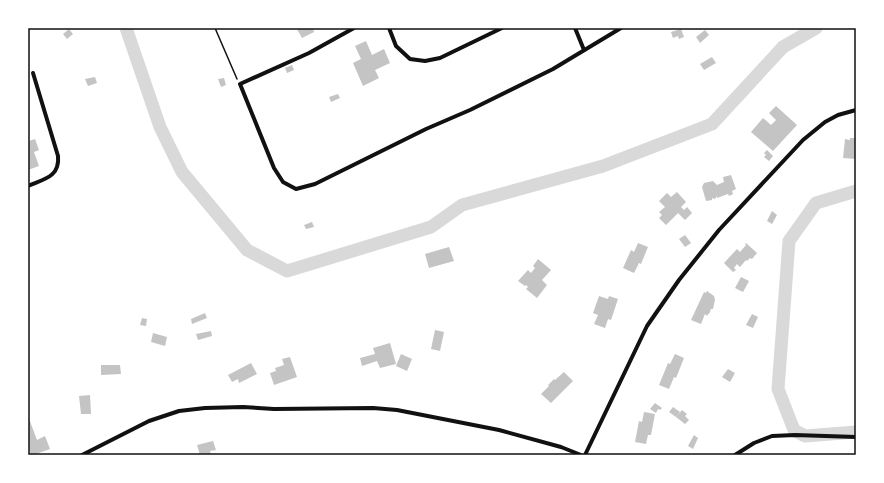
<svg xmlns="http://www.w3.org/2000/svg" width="884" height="483" viewBox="0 0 884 483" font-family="Ubuntu,sans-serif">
<rect width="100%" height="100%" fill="#fff"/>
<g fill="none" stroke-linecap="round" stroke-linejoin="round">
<!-- river -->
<g stroke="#d9d9d9" stroke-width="13">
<path d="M126 28 160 127 182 172 247 250 287 271 431 227 462 205 603 166 712 124 783 47 816 28"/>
<path d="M856 191 816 203 789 241 778 389 794 430 805 436 856 432"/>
</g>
</g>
<!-- building -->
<g fill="#c4c4c4">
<path d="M299 28H313L314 32 302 38 297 29Z"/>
<path d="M69 29 73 34 67 39 63 34Z"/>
<path d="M681 29 684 37 679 39 678 36 673 38 671 32Z"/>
<path d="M705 30 709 35 700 43 696 37Z"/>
<path d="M366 41 372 55 384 49 390 63 375 70 379 78 363 86 353 63 361 59 355 46Z"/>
<path d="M712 57 716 63 704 70 700 64Z"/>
<path d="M292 65 294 70 287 73 285 68Z"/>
<path d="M95 77 97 83 88 86 85 79Z"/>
<path d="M224 78 226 85 221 87 218 79Z"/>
<path d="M338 94 340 98 331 102 329 97Z"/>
<path d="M776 106 797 125 773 151 751 132 763 118 771 125 776 120 769 113Z"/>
<path d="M28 137 29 141 35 139 39 150 34 152 39 166 28 170Z"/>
<path d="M850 138H856V159L843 158 845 139 850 140Z"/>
<path d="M767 150 773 156 769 161 764 157 766 155 764 153Z"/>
<path d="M731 175 736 189 732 191 733 194 729 196 728 194 717 198V196L715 199 712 198V200L706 201 702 187 704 183 713 181 717 185 724 182 723 177Z"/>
<path d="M677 192 686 202 681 207 684 210 687 207 692 213 685 220 678 213 666 225 659 218 662 215 659 212 665 207 659 201 667 193 671 197Z"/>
<path d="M772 211 777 215 772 224 767 221Z"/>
<path d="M312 222 314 227 306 229 304 225Z"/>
<path d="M685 235 691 243 685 247 679 239Z"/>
<path d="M638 243 648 247 641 264 639 263 634 273 623 268 631 250 634 252Z"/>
<path d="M746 243 757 253 752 259 750 258 747 261 746 260 740 267 737 264 734 268 736 270 733 272 724 263 737 249 740 252 746 245 745 244Z"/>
<path d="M449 247 454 261 429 268 425 254Z"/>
<path d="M538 259 551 270 542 280 547 285 537 298 526 289 528 287 526 285 525 286 518 281 528 270 531 273 535 268 533 266Z"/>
<path d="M741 277 749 281 743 292 735 288Z"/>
<path d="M707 291 714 296 715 300 713 309H711L709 314H708L707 316 705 314 701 324 691 320 704 292 706 293Z"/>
<path d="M599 296 608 299 609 296 618 299 611 320 608 319 605 328 594 324 598 315 593 313Z"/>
<path d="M205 313 207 318 192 324 191 319Z"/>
<path d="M752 314 758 317 753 328 746 325Z"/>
<path d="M142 318 147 319 146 326 140 325Z"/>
<path d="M435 330 444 332 440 351 431 349Z"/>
<path d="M211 331 212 336 198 340 196 334Z"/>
<path d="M153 333 167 337 165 346 151 342Z"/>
<path d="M390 343 396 364 380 368 377 361 362 366 360 358 375 354 373 348Z"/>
<path d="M401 354 412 359 407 371 396 366Z"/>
<path d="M675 354 684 358 676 378 674 377 669 389 659 385 668 363 670 364Z"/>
<path d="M290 357 297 377 274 385 270 373 276 371 275 368 284 365 282 359Z"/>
<path d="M251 363 257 374 239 383 238 379 232 382 228 375Z"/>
<path d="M101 365H120L121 374 101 375Z"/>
<path d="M728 369 735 373 730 382 722 377Z"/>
<path d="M564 372 573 381 551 403 541 394 549 386 548 385 554 379 555 380Z"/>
<path d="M90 395 91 414H81L79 396Z"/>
<path d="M655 403 662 408 660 410 658 409 656 413 650 409Z"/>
<path d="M673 407 680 412 676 417 669 412Z"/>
<path d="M682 410 687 414 685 416 689 420 685 424 676 417Z"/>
<path d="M644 412 655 414 651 435H648L646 444 635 442 639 421 642 422Z"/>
<path d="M28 416 37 440 45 436 50 449 33 455H31L28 446Z"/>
<path d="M694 435 698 438 693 449 688 446Z"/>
<path d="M213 441 216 450 210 451 211 455H200L197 445Z"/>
</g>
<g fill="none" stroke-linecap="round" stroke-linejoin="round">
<!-- path -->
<path stroke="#111" stroke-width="1.5" d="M215 28 237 79"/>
<!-- minor -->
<g stroke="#111" stroke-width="4">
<path d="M354 28 309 53 240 84 274 168 283 182 296 189 315 184 426 129 470 110 553 69 621 28"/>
<path d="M389 28 396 46 410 59 425 61 440 58 502 28"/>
<path d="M575 28 584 50"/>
<path d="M28 186C44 179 60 177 58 156L33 73"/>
<path d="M82 455 149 421 179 411 205 408 243 407 274 409 373 408 397 410 499 430 561 447 581 455"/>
<path d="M585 455 647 326 679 280 719 230 803 140 825 122 838 115 856 110"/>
<path d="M735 455 754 443 772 436 795 435 856 437"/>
</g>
</g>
<!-- border -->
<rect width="884" height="483" fill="none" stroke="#ffffff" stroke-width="58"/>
<rect x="29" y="29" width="826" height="425" fill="none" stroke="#111" stroke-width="1.5"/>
</svg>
